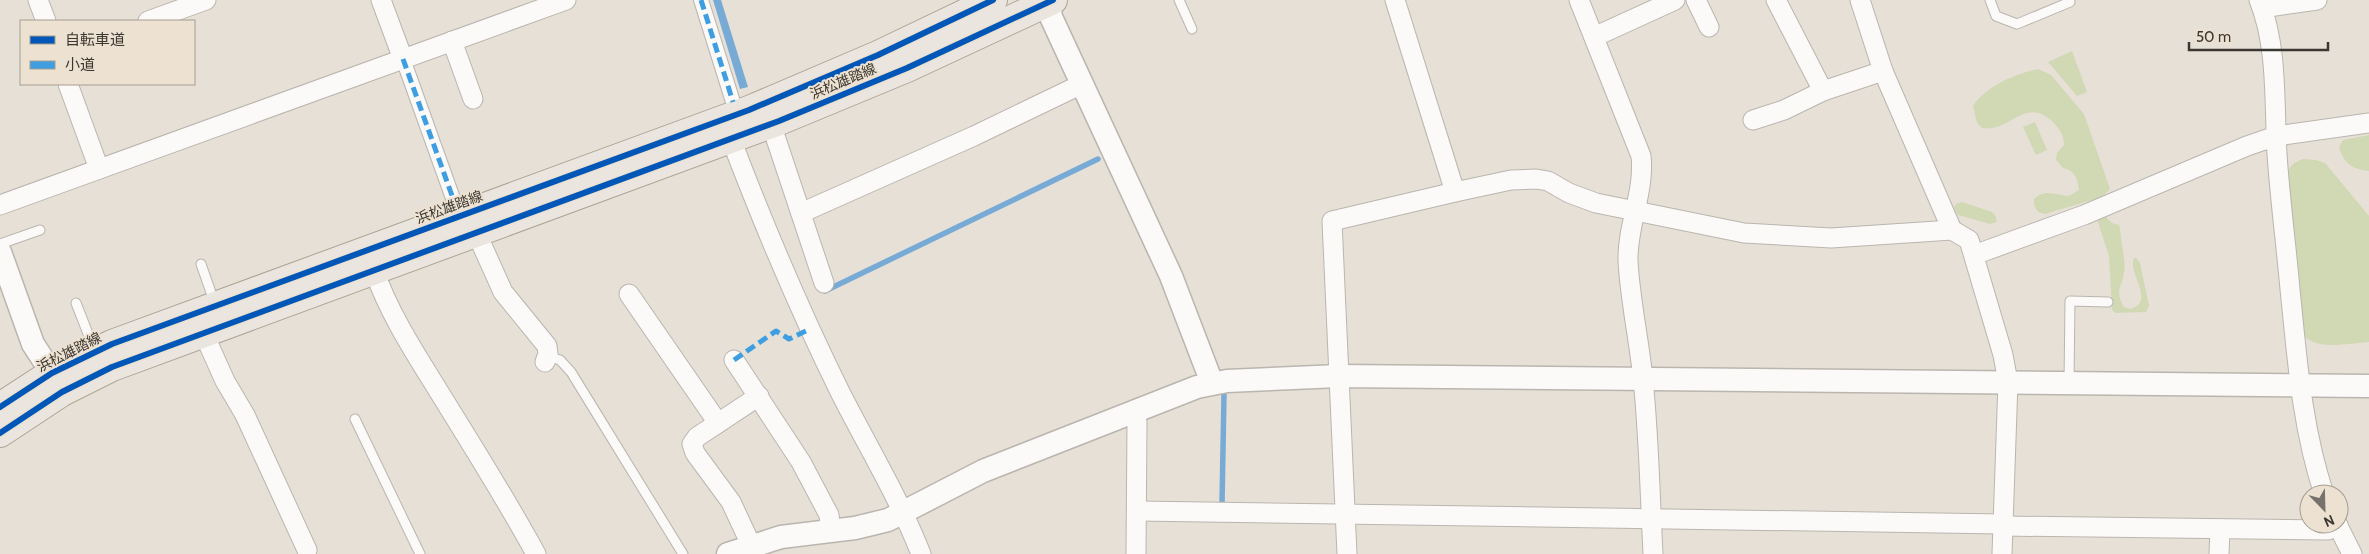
<svg xmlns="http://www.w3.org/2000/svg" width="2369" height="554" viewBox="0 0 2369 554" font-family="Cabin,'Noto Sans JP',sans-serif">
<rect width="100%" height="100%" fill="#e7e0d7"/>
<!-- green -->
<g fill="#d1d8b4">
<path d="M2072 51 2087 92 2077 96 2048 62Z"/>
<path d="M2038 69 2051 75 2084 114 2110 189 2102 197 2045 214 2038 212 2034 205V199C2045 188 2056 195 2069 196L2079 190C2078 178 2074 170 2063 168L2056 160 2057 153 2064 145C2064 135 2059 128 2052 121 2024 96 2010 133 1982 128L1977 123 1973 106C1986 86 2015 74 2038 69Z"/>
<path d="M2035 122 2047 150 2036 155 2023 127Z"/>
<path d="M2369 135V171C2353 170 2343 163 2339 147L2343 140Z"/>
<path d="M2303 159 2316 160 2325 163 2369 216V342C2348 343 2320 351 2304 336L2286 179C2288 167 2292 163 2303 159Z"/>
<path d="M1962 202 1992 212 1995 215 1997 222 1990 224 1958 215 1954 208 1956 204Z"/>
<path d="M2105 216 2112 223 2119 225 2120 229C2121 243 2126 260 2124 273 2122 287 2114 290 2124 307L2131 309C2156 301 2127 273 2134 258H2136L2140 263 2149 306 2146 312 2116 313 2112 310 2109 256 2097 219Z"/>
</g>
<!-- water -->
<path fill="#77abd6" d="M713 0H721L748 87 740 89Z"/>
<g fill="none" stroke-linecap="round" stroke-linejoin="round">
<!-- stream -->
<g stroke="#77abd6" stroke-width="5.5">
<path d="M825 291 1098 159"/>
<path d="M1222 504 1224 395"/>
</g>
<defs>
<g id="service">
<path d="M1179 0 1192 29"/>
<path d="M1990 0 1996 16 2017 24 2070 2"/>
<path d="M0 244 40 230"/>
<path d="M201 264 215 304"/>
<path d="M76 303 94 349"/>
<path d="M547 356 560 360 571 372 683 554"/>
<path d="M2069 383 2070 301 2108 302"/>
<path d="M355 419 420 554"/>
</g>
<g id="pedestrian">
<path d="M701 0 733 102"/>
<path d="M403 59 455 204"/>
</g>
<g id="minor">
<path d="M38 0 46 21"/>
<path d="M381 0 403 59"/>
<path d="M1395 0 1455 192"/>
<path d="M1579 0 1641 156C1645 192 1627 225 1628 261 1630 300 1639 339 1643 379 1649 437 1650 496 1653 554"/>
<path d="M1696 0 1709 27"/>
<path d="M1776 0 1823 91"/>
<path d="M1860 0 1883 71 1952 230"/>
<path d="M2259 0C2278 47 2274 104 2277 154 2280 199 2286 244 2290 289 2297 358 2302 428 2324 494"/>
<path d="M2262 8 2317 0"/>
<path d="M148 21 206 0"/>
<path d="M1594 37 1675 0"/>
<path d="M452 41 473 99"/>
<path d="M68 84 99 169"/>
<path d="M1753 120 1784 110 1823 91 1883 71"/>
<path d="M771 124 824 283"/>
<path d="M731 139C764 226 800 311 841 394 868 447 899 498 921 554"/>
<path d="M0 205 566 0"/>
<path d="M801 213 974 136 1082 84"/>
<path d="M476 232 503 292 547 346 548 354 545 362"/>
<path d="M1974 255 2084 215 2247 146 2276 136 2369 123"/>
<path d="M374 270C388 311 413 350 436 387 470 442 505 497 536 554"/>
<path d="M629 294 718 423"/>
<path d="M203 332 225 381 245 415 307 550"/>
<path d="M734 360 801 462 829 515 831 531"/>
<path d="M1133 412 1137 422 1136 554"/>
<path d="M1137 511 2003 524"/>
<path d="M2337 524 2352 554"/>
<path d="M2003 526 2328 530 2338 525"/>
<path d="M751 545 731 502 695 453 692 444 697 437 759 396"/>
<path d="M1347 554 1332 221 1455 192 1511 180 1536 179 1548 181 1569 193 1596 203 1744 233 1831 238 1952 230 1969 240 2003 355 2008 382 2002 554"/>
<path d="M2219 554 2220 529"/>
</g>
<g id="tertiary">
<path d="M1049 0 1051 17 1171 276 1212 383"/>
<path d="M0 252 33 344 52 373"/>
<path d="M728 554 781 537 855 528 888 520 983 471 1197 387 1227 381 1339 376 2369 386"/>
</g>
<g id="primary">
<path d="M0 407 52 373 112 344 749 110 878 55 993 0"/>
<path d="M0 433 62 392 112 367 779 121 907 68 1053 0"/>
</g>
</defs>
<!-- service casing -->
<use href="#service" stroke="#bab5ae" stroke-width="11"/>
<!-- pedestrian casing -->
<use href="#pedestrian" stroke="#bab5ae" stroke-width="16"/>
<!-- minor casing -->
<use href="#minor" stroke="#bab5ae" stroke-width="21"/>
<!-- tertiary casing -->
<use href="#tertiary" stroke="#bab5ae" stroke-width="25"/>
<!-- primary casing -->
<use href="#primary" stroke="#aea596" stroke-width="30"/>
<!-- service -->
<use href="#service" stroke="#fbfaf9" stroke-width="9"/>
<!-- pedestrian -->
<use href="#pedestrian" stroke="#fbfaf9" stroke-width="14"/>
<!-- minor -->
<use href="#minor" stroke="#fbfaf9" stroke-width="19"/>
<!-- tertiary -->
<use href="#tertiary" stroke="#fbfaf9" stroke-width="22"/>
<!-- primary -->
<use href="#primary" stroke="#eae5de" stroke-width="28"/>
<!-- quiet -->
<g stroke="#3f9ee1" stroke-width="5" stroke-dasharray="10 5" stroke-linecap="butt">
<path d="M701 0 733 102"/>
<path d="M403 59 455 204"/>
<path d="M734 360 776 331 789 339 810 329"/>
</g>
<defs>
<g id="cycleway">
<path d="M0 407 52 373 112 344 749 110 878 55 993 0"/>
<path d="M0 433 62 392 112 367 779 121 907 68 1053 0"/>
</g>
</defs>
<!-- cycleway casing -->
<use href="#cycleway" stroke="#ede1d1" stroke-width="9"/>
<!-- cycleway -->
<use href="#cycleway" stroke="#0057b8" stroke-width="6"/>
</g>
<g text-anchor="middle" stroke-width="4" stroke-linejoin="round" paint-order="stroke">
<!-- street labels -->
<g font-size="14" fill="#3b3731" stroke="#ede1d1">
<text transform="translate(843 81) rotate(-23)" y="5">浜松雄踏線</text>
<text transform="translate(449 207) rotate(-20)" y="5">浜松雄踏線</text>
<text transform="translate(69 352) rotate(-27)" y="5">浜松雄踏線</text>
</g>
</g>
<!-- legend -->
<rect x="20" y="20" width="175" height="65" fill="#ede1d1" stroke="#a69d91"/>
<rect x="30" y="36" width="25" height="8" fill="#0057b8" stroke="#a69d91"/>
<text x="65" y="45" font-size="15" fill="#3b3731">自転車道</text>
<rect x="30" y="61" width="25" height="8" fill="#3f9ee1" stroke="#a69d91"/>
<text x="65" y="70" font-size="15" fill="#3b3731">小道</text>
<!-- north arrow -->
<g transform="translate(2324 509) rotate(157)"><circle r="24" fill="#ede1d1" stroke="#a69d91"/>
<path d="M0-4L9 19L0 12L-9 19Z" fill="#77726b"/>
<text y="-8" font-size="14" font-weight="bold" text-anchor="middle" fill="#3b3731">N</text>
</g>
<!-- scale -->
<path d="M2189 42v8h139v-8" fill="none" stroke="#3b3731" stroke-width="2.5"/>
<text x="2196" y="42" font-size="15" fill="#3b3731" stroke="#ede1d1" stroke-width="4" paint-order="stroke">50 m</text>
</svg>
